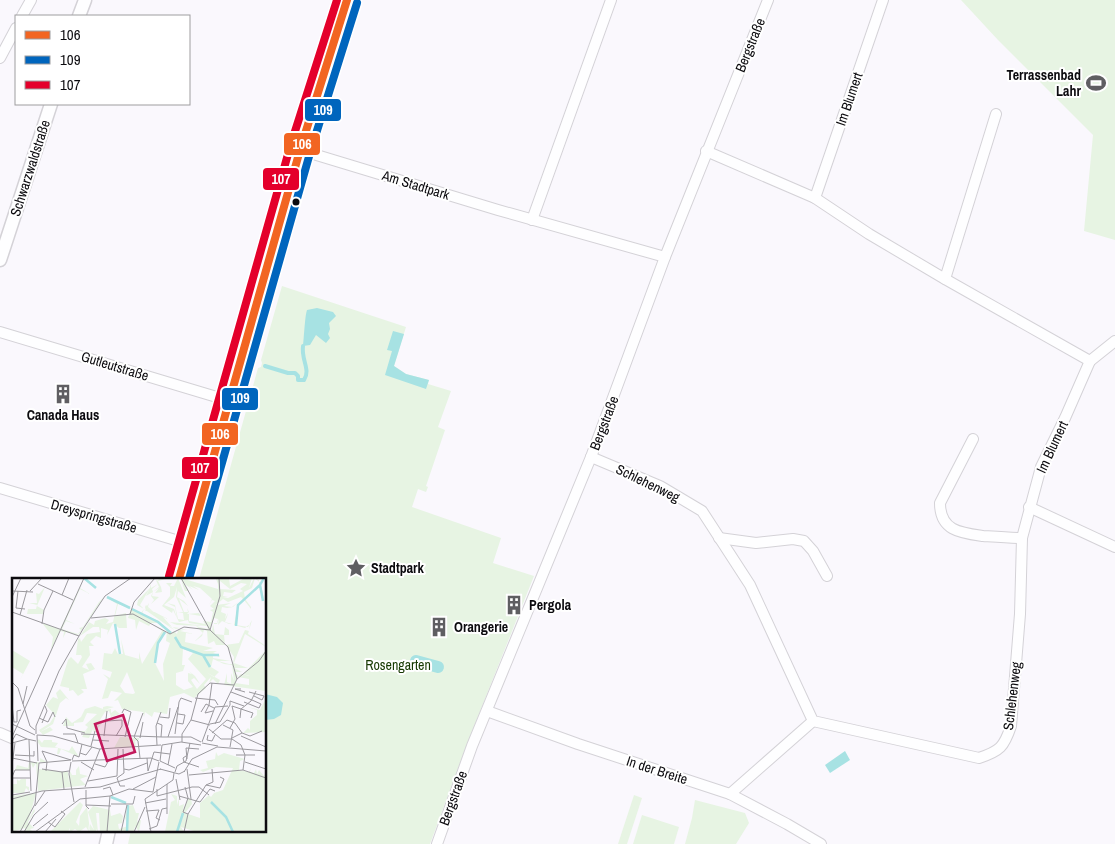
<svg xmlns="http://www.w3.org/2000/svg" width="1115" height="844" viewBox="0 0 1115 844" font-family="'Archivo Narrow',sans-serif">
<rect width="100%" height="100%" fill="#faf8fd"/>
<!-- green -->
<g fill="#e7f4e3">
<path d="M961 0H1115V240L1084 231 1093 135 998 40Z"/>
<path d="M282 286 406 327 394 366 406 374 429 380 428 384 451 391 438 427 445 430 426 486 428 487 426 492 418 489 412 507 501 538 493 563 534 576 467 744 430 844H128L131 830H265V579H199L258 368 261 367 262 363 261 360Z"/>
<path d="M634 795 642 798 627 844H618Z"/>
<path d="M695 800 745 813 749 823 736 844H685L692 818Z"/>
<path d="M642 815 679 827 674 844H633Z"/>
</g>
<!-- water -->
<g fill="#a7e2e3">
<path d="M317 308 333 312 336 316 329 323 330 329 328 334 330 338 326 343 316 335 310 345 303 346C304 338 305 315 307 310Z"/>
<path d="M393 331 404 334 394 366 406 374 429 380 426 389 385 375 392 351 387 350Z"/>
<path d="M265 694 277 697 283 703 281 715 274 719 265 720Z"/>
<path d="M845 751 850 760 830 773 825 765Z"/>
</g>
<g fill="none" stroke-linecap="round" stroke-linejoin="round">
<!-- stream -->
<path stroke="#a7e2e3" stroke-width="4" d="M265 366 288 373H295L298 376V380H304C311 370 301 360 303 346"/>
<!-- canal -->
<path stroke="#a7e2e3" stroke-width="12" d="M416 661 438 667"/>
<defs>
<g id="minor">
<path d="M22 16 31 0"/>
<path d="M0 58 16 28"/>
<path d="M300 150 498 210 665 257"/>
<path d="M706 151 815 198 869 234 945 279 1090 361 1115 341"/>
<path d="M815 198 883 0"/>
<path d="M532 220 611 0"/>
<path d="M945 279 996 114"/>
<path d="M0 332 230 401"/>
<path d="M973 439 940 503C940 531 961 533 983 536 997 537 1009 538 1022 538"/>
<path d="M591 457 660 486 702 511 750 585 813 721 979 758C1000 751 1004 747 1011 726L1020 614 1022 538 1041 467 1065 418 1090 361"/>
<path d="M0 488 189 544"/>
<path d="M1029 507 1115 547"/>
<path d="M719 538 756 543 793 539 804 541 813 551 827 576"/>
<path d="M487 711 578 744 730 794 787 824 821 844"/>
<path d="M0 733 14 739"/>
<path d="M730 794 813 721"/>
<path d="M437 844 472 746 591 457 665 257 768 0"/>
</g>
<g id="tertiary">
<path d="M79 16 85 0"/>
<path d="M0 260 51 104"/>
<path d="M179 579 300 150 347 0"/>
<path d="M106 844 109 830"/>
</g>
</defs>
<!-- minor casing -->
<use href="#minor" stroke="#d4d2d7" stroke-width="12"/>
<!-- tertiary casing -->
<use href="#tertiary" stroke="#d4d2d7" stroke-width="15"/>
<!-- minor -->
<use href="#minor" stroke="#fefeff" stroke-width="10"/>
<!-- tertiary -->
<use href="#tertiary" stroke="#fefeff" stroke-width="12"/>
<defs>
<path id="bus-1" d="M179 579 300 150 347 0"/>
<path id="bus-2" d="M189 579 310 153 357 3"/>
<path id="bus-3" d="M169 576 290 147 337 0"/>
</defs>
<!-- bus-1 casing -->
<use href="#bus-1" stroke="#fff" stroke-width="11"/>
<!-- bus-2 casing -->
<use href="#bus-2" stroke="#fff" stroke-width="11"/>
<!-- bus-3 casing -->
<use href="#bus-3" stroke="#fff" stroke-width="11"/>
<!-- bus-1 -->
<use href="#bus-1" stroke="#f26522" stroke-width="8"/>
<!-- bus-2 -->
<use href="#bus-2" stroke="#0065bd" stroke-width="8"/>
<!-- bus-3 -->
<use href="#bus-3" stroke="#e4002b" stroke-width="8"/>
</g>
<!-- icons -->
<defs>
<symbol id="stadium-bare" viewBox="-9 -9 18 18"><path d="M0-5a6.5 5 0 1 0 0 10a6.5 5 0 1 0 0-10ZM-3.5-1.8h7v3.6h-7Z" fill="#5f5e62" stroke="#fff" stroke-width="2.5" paint-order="stroke"/></symbol>
<symbol id="building-bare" viewBox="-9 -9 18 18"><path d="M-4-6H4V6H1V3H-1V6H-4ZM-2.5-4.3h1.7v1.8h-1.7ZM.8-4.3h1.7v1.8H.8ZM-2.5-1h1.7V.8h-1.7ZM.8-1h1.7V.8H.8Z" fill="#5f5e62" stroke="#fff" stroke-width="2.5" paint-order="stroke"/></symbol>
<symbol id="sight-bare" viewBox="-9 -9 18 18"><path d="M0-6L1.8-2.2L6-1.7L2.9 1.2L3.7 5.4L0 3.3L-3.7 5.4L-2.9 1.2L-6-1.7L-1.8-2.2Z" fill="#5f5e62" stroke="#fff" stroke-width="2.5" paint-order="stroke"/></symbol>
</defs>
<g fill-rule="evenodd">
<use href="#stadium-bare" x="1082" y="69" width="28" height="28"/>
<use href="#building-bare" x="49" y="380" width="28" height="28"/>
<use href="#sight-bare" x="342" y="554" width="28" height="28"/>
<use href="#building-bare" x="500" y="591" width="28" height="28"/>
<use href="#building-bare" x="425" y="613" width="28" height="28"/>
</g>
<!-- markers -->
<circle fill="#0c0b0f" stroke="#fff" stroke-width="2" cx="296" cy="202" r="4.5"/>
<g text-anchor="middle" stroke-width="4" stroke-linejoin="round" paint-order="stroke">
<!-- street labels -->
<g font-size="14" fill="#0c0b0f" stroke="#fff">
<text transform="translate(750 45) rotate(-68)" y="5">Bergstraße</text>
<text transform="translate(849 99) rotate(-71)" y="5">Im Blumert</text>
<text transform="translate(30 168) rotate(-72)" y="5">Schwarzwaldstraße</text>
<text transform="translate(416 185) rotate(17)" y="5">Am Stadtpark</text>
<text transform="translate(115 366) rotate(17)" y="5">Gutleutstraße</text>
<text transform="translate(604 423) rotate(-69)" y="5">Bergstraße</text>
<text transform="translate(1052 447) rotate(-65)" y="5">Im Blumert</text>
<text transform="translate(648 483) rotate(26)" y="5">Schlehenweg</text>
<text transform="translate(94 516) rotate(16)" y="5">Dreyspringstraße</text>
<text transform="translate(1012 696) rotate(-83)" y="5">Schlehenweg</text>
<text transform="translate(657 770) rotate(18)" y="5">In der Breite</text>
<text transform="translate(453 798) rotate(-70)" y="5">Bergstraße</text>
</g>
<!-- poi labels -->
<g font-size="14" font-weight="bold" fill="#0c0b0f" stroke="#fff" text-anchor="start">
<text x="1081" y="80" text-anchor="end">Terrassenbad<tspan x="1081" dy="16">Lahr</tspan></text>
<text x="63" y="420" text-anchor="middle">Canada Haus</text>
<text x="371" y="573">Stadtpark</text>
<text x="529" y="610">Pergola</text>
<text x="454" y="632">Orangerie</text>
</g>
<!-- park labels -->
<g font-size="14" fill="#163801" stroke="#fff">
<text x="398" y="670">Rosengarten</text>
</g>
</g>
<!-- overview -->
<g transform="translate(12 578)">
<rect width="254" height="254" fill="#faf8fd"/>
<path d="M143 0 145 3 148 0H150L154 1 146 3 151 13 149 9 150 14 143 15 147 10 141 14 140 18 147 19 139 26 142 22 139 18 141 14 134 18 138 10 128 27 134 33 133 29 134 27 135 28 137 25 136 29 142 34 133 29 156 41 151 39 160 49 168 50 164 51 156 47 163 52 159 50 132 31 130 36 147 43 160 55 162 53 165 56 166 52 174 51H175L168 53 182 56 174 55 173 64 201 70 191 73H205L201 75 207 77 208 78 207 79 201 76V80L219 83H206L217 86H221L222 79 214 67H204L202 63 196 66 195 53 192 52 190 58 182 64 191 55 184 48 196 51 195 48 165 47 162 46 158 44 195 48 177 45 176 42 167 44 161 32 160 35 150 28 158 18V9L154 5H160L158 8H162L166 0 174 20 166 13 165 19 172 23 176 28 167 21 172 34H176L175 30 177 34 175 36 187 35 189 38 177 36V43L193 46 191 43 199 44 201 34 198 32 202 31 198 28 203 23 200 22 197 27 200 21 188 10 181 8 187 12 177 8 181 12 171 5 177 13H173L171 8 169 0 206 11V6L192 0 206 6 204 1 217 0 218 8 233 0H240L237 10 242 0 249 5 252 0 249 7 254 31 248 8 233 21 239 29V31L232 22 226 27 224 47 236 49 240 42 236 56 251 66 254 55 251 66 254 69 233 56 222 85 236 90H222L230 94H223L226 98 223 105 237 107V101L226 99 229 96 238 98 231 96 254 72V113L212 107 215 95V104L219 106V95L222 103 220 87 212 86 210 97 212 86 201 81 199 89 207 94 202 99 194 94 208 102 206 106 201 101 197 105 199 99 192 107 194 110 182 120 172 115 158 119 155 136 142 134 140 139 133 134 132 139 131 134 110 131 106 122 102 123 110 115 99 113 96 120 90 121 96 101 91 96 98 100 100 94 90 91 92 75 100 76 103 70 106 76H111L109 61 113 77 127 81V74L130 86 150 53 142 47 154 54 146 66 143 85 152 103 151 86 158 65 154 63 155 53 146 45H139L137 48 127 43 124 52 123 42 116 40 119 31 106 26 103 38 114 35 115 50H107L101 45 95 57 96 52 89 50V60L84 58 78 64 82 68H77L78 77 70 89 77 92 74 86 79 85 83 91 71 96 75 111H69L72 114 66 118 61 112 57 113V110L48 108 56 82 59 79 66 86 70 79 69 77H64L66 61 68 60 69 64 75 56 88 54 87 49H81L68 58 77 44 82 47 83 43 93 40 97 42 94 46 101 44 105 26 94 19 129 35 132 31 125 27 126 22 138 10V5L139 10 146 6 140 11 141 14 147 9ZM243 0 247 2V9L233 21 232 14 240 10ZM208 3 218 11 229 5 235 6 228 11 231 13 216 20 211 19H216L211 18 212 14 220 15 224 12 207 11ZM165 9 164 19 171 34 166 35H171L172 42 166 41 163 27 155 25 163 29 165 40 162 31 152 27 162 19ZM229 19 232 22 226 27 222 47 233 50 238 46 237 53 233 52 227 65 213 67 212 57H217V52L213 49 212 57 203 56 201 46 200 53 198 50 202 40 206 41 205 45H202V46H205L207 41 206 47 210 43 217 46H220L213 44 215 39 216 35 213 41 214 36 209 34 210 29 215 30 221 29 226 24 220 29 212 28 219 25 204 27 211 21 216 24ZM171 71 181 75 176 81 194 101 185 111 179 102 182 100 188 106 183 98 177 93 180 96 176 95V103L181 109 172 112 164 107V95L171 93 173 87H170ZM115 94 123 115 121 116 113 115 108 108ZM72 1 68 10 78 16 68 11 54 42 63 46 54 43 50 51 66 56 69 52 67 50 71 49 87 24 92 19 67 56 65 57 54 54 51 60 52 54 48 53 39 72 41 59 30 45 48 51ZM33 9 25 28 32 32 31 36H15L16 31H24L25 27 17 25H25L24 15 27 16ZM0 72 18 83 7 104 11 96 0 89ZM48 111 57 122 54 120 48 125 41 146 28 154 38 149 41 152 31 157 27 152 38 145 43 137 34 127 41 119 46 121 44 115ZM254 120V154L231 155 236 150 238 152V143L245 137V132L236 129 248 132ZM83 128 91 131V129L95 128 102 129 92 132 99 131V135L103 132 108 136 99 139 97 133 93 134 88 142 91 144 82 155 81 151 77 160 70 159 76 150 72 155 67 153H73L76 149 73 147 85 136 75 135 71 144 62 145V148H51L54 139 60 145 69 139 73 131ZM108 159 127 160V162L123 163 124 169 102 170ZM27 161 30 165 32 162H40V164L46 165 43 169 57 173 60 168 67 179 49 171 47 176H45L46 170 29 169 25 163ZM204 174 206 178 212 175 233 181 228 183 227 192 237 194 239 189V188L238 194 242 195 244 191 245 196 247 192 252 198 254 195V254H185L169 249 172 254H153L159 224 163 222 159 216 165 218V227L167 220V228L172 226 171 233 176 221H179L180 226 173 235 188 240V225L197 217 199 219 202 215 211 212 221 190 204 189 191 194 188 192 196 190 194 183 203 181ZM28 180 35 184H27V191L56 194 57 205 58 193 60 197H64V192L67 188 68 196 76 198 68 201 74 207 26 213 24 185 21 190 19 185 18 192H3L5 187 16 190 17 184H28ZM5 201 7 203 9 201H18H14V208L17 209V213L14 210 12 215H1L0 206H5ZM24 215 17 241 22 231 23 233 16 244 22 250 18 251 20 253 13 254V250L0 254V218ZM68 224 71 227 64 244 67 248 68 238 75 229 78 253V246L82 252 76 234 81 228 98 232 99 238 108 235 111 238 110 245 106 246 107 251 116 248 113 240 116 228 121 227 124 235H127L125 244 129 242 127 254 123 248 122 254H88L87 235H84L86 254 84 251V254H78L76 246 77 254 74 249 67 254 63 251 58 254V250L56 254 39 253Z" fill="#e7f4e3" fill-rule="evenodd"/>
<path fill="none" stroke="#a7e2e3" stroke-width="2.5" d="M72 0 84 10M95 19 118 30M251 23 248 7 252 0M120 31 146 44 159 55M103 46 108 76M224 48 226 27 248 7M163 59 169 69 191 77M143 85 146 65 153 54M198 89 191 77H207M99 219 114 225M199 224 214 239 221 254M115 254 116 227M165 254 171 235"/>
<path fill="none" stroke="#9b999e" stroke-width="1" d="M169 0 198 52M26 6 61 22M1 13 21 14M6 13 4 30 13 31M18 13 30 0M50 17 57 0M0 19 9 0M0 34 67 58M118 36 122 24 143 0M8 37 15 12M79 40 121 36 158 56 172 49 198 52M30 46 32 32 41 13M198 52 216 69 225 101M198 52 208 18 207 0M0 104 6 110 18 148 23 152M229 111H223L233 114M219 114 240 122M237 114 252 118 250 122 242 118M183 120 203 122 206 127M232 124 247 130 249 126 240 122M11 126 15 108M0 127 2 144H5V133L9 132M197 127 200 105M197 127 193 135 201 133M218 127V123L232 128M220 128 241 135 239 140M189 134 194 126 202 130M110 135 112 131 119 134 113 159M148 139 157 140 158 130M27 140 36 144 41 134 43 139M228 140 229 131 239 123 244 113M179 142 198 147M95 143 110 142V148L104 158M30 145 35 133 33 128M145 145 150 147 149 159M165 145 171 146 173 137 166 136M0 146 23 157M50 146 54 141 55 150 73 155M198 146 208 144 218 127M203 146 225 101 247 83 254 73M211 147 221 152 218 169M218 150 223 141 220 128M197 151 209 161H220L229 167 233 177 231 192M200 155 215 142 223 145 230 155M24 156V148L47 93 71 51 93 18 119 0M51 156H63L66 165M69 156 150 159M163 156 167 124 169 120 180 124M25 157 41 158 87 171 149 167M25 157 26 183M196 157 195 162 200 163 203 157M92 158 95 133M229 158 254 169M0 159 72 0M122 159 131 135M122 159 126 163 128 180M150 159H179L189 164M156 159 166 129M128 160 131 144M220 160 230 155 238 158 250 153M17 162 19 213M81 162 97 163M0 163 4 156 15 161M170 164V156L179 142 186 116 198 105 222 107M190 164 203 129 216 128M0 165 15 161 24 163M190 165 206 168M145 167 144 148 149 134M150 167 169 164 189 167M79 168 83 153M111 171 112 195 105 200 108 208H113M68 175 74 177 80 169M3 177 22 178V173M224 177H243M174 178 171 180 172 184 187 189M0 180 25 185M135 180 136 193 142 174 158 176M175 181 174 170 187 171M60 182 62 177 67 179 70 166M60 183 139 180 147 183M148 183 163 190M148 183 150 167M59 184 57 196 62 224M69 184 82 192M233 184 254 191M27 185 59 182M83 186 93 189 97 182M0 187 3 165M156 187 160 166M30 191 50 194M112 191 117 192 135 185M148 191 167 196 173 193M175 191 179 221M34 193 35 184 30 173 59 182M163 194 165 188 174 183 178 165M172 194 180 181 205 169 254 173M177 197 231 192 254 200M0 199 3 192H18M1 200H18M164 201 168 222M76 203 105 198 106 171M155 206V236M194 207 208 210 212 201 208 199M73 209 88 171M173 209 176 220 171 234 176 236M52 211 50 194 57 193M91 211 98 209 101 217M121 211 144 199M145 211V218L180 209H187L197 217M74 212V228L77 231M141 214 147 184M0 217 18 214M167 218 188 224 198 211 203 213M0 221 30 213 88 209 149 191M133 225 154 221M99 226H121L123 218M74 227 99 228M23 228 33 213M134 233 147 232 144 240 148 242M36 244 43 249 53 236 49 233M21 248 36 236M137 251 145 248 150 231 155 230M8 254 23 226 27 185M12 254 22 237 36 224M23 254 68 221 98 218 117 211 141 214M33 254 44 241M95 254 98 218M109 254 115 227M122 254 133 229M139 254 133 221 161 202 162 195M172 254 176 236 194 207 201 204 200 191"/>
<path fill="#c2185b" fill-opacity="0.15" stroke="#c2185b" stroke-width="2.5" d="M111 137 123 174 95 183 83 146Z"/>
<rect width="254" height="254" fill="none" stroke="#0c0b0f" stroke-width="2.5"/>
</g>
<g stroke="#fff" stroke-width="2">
<rect x="304" y="98" width="38" height="24" rx="5" fill="#0065bd"/>
<rect x="283" y="132" width="38" height="24" rx="5" fill="#f26522"/>
<rect x="262" y="167" width="38" height="24" rx="5" fill="#e4002b"/>
<rect x="221" y="387" width="38" height="24" rx="5" fill="#0065bd"/>
<rect x="201" y="422" width="38" height="24" rx="5" fill="#f26522"/>
<rect x="181" y="456" width="38" height="24" rx="5" fill="#e4002b"/>
</g>
<g font-size="14" text-anchor="middle" font-weight="bold" fill="#fff">
<text x="323" y="115">109</text>
<text x="302" y="149">106</text>
<text x="281" y="184">107</text>
<text x="240" y="403">109</text>
<text x="220" y="439">106</text>
<text x="200" y="473">107</text>
</g>
<!-- legend -->
<rect x="15" y="15" width="175" height="90" fill="#ffffff" stroke="#9e9d9f"/>
<rect x="25" y="31" width="25" height="8" fill="#f26522" stroke="#9e9d9f"/>
<text x="60" y="40" font-size="15" fill="#0c0b0f">106</text>
<rect x="25" y="56" width="25" height="8" fill="#0065bd" stroke="#9e9d9f"/>
<text x="60" y="65" font-size="15" fill="#0c0b0f">109</text>
<rect x="25" y="81" width="25" height="8" fill="#e4002b" stroke="#9e9d9f"/>
<text x="60" y="90" font-size="15" fill="#0c0b0f">107</text>
</svg>
